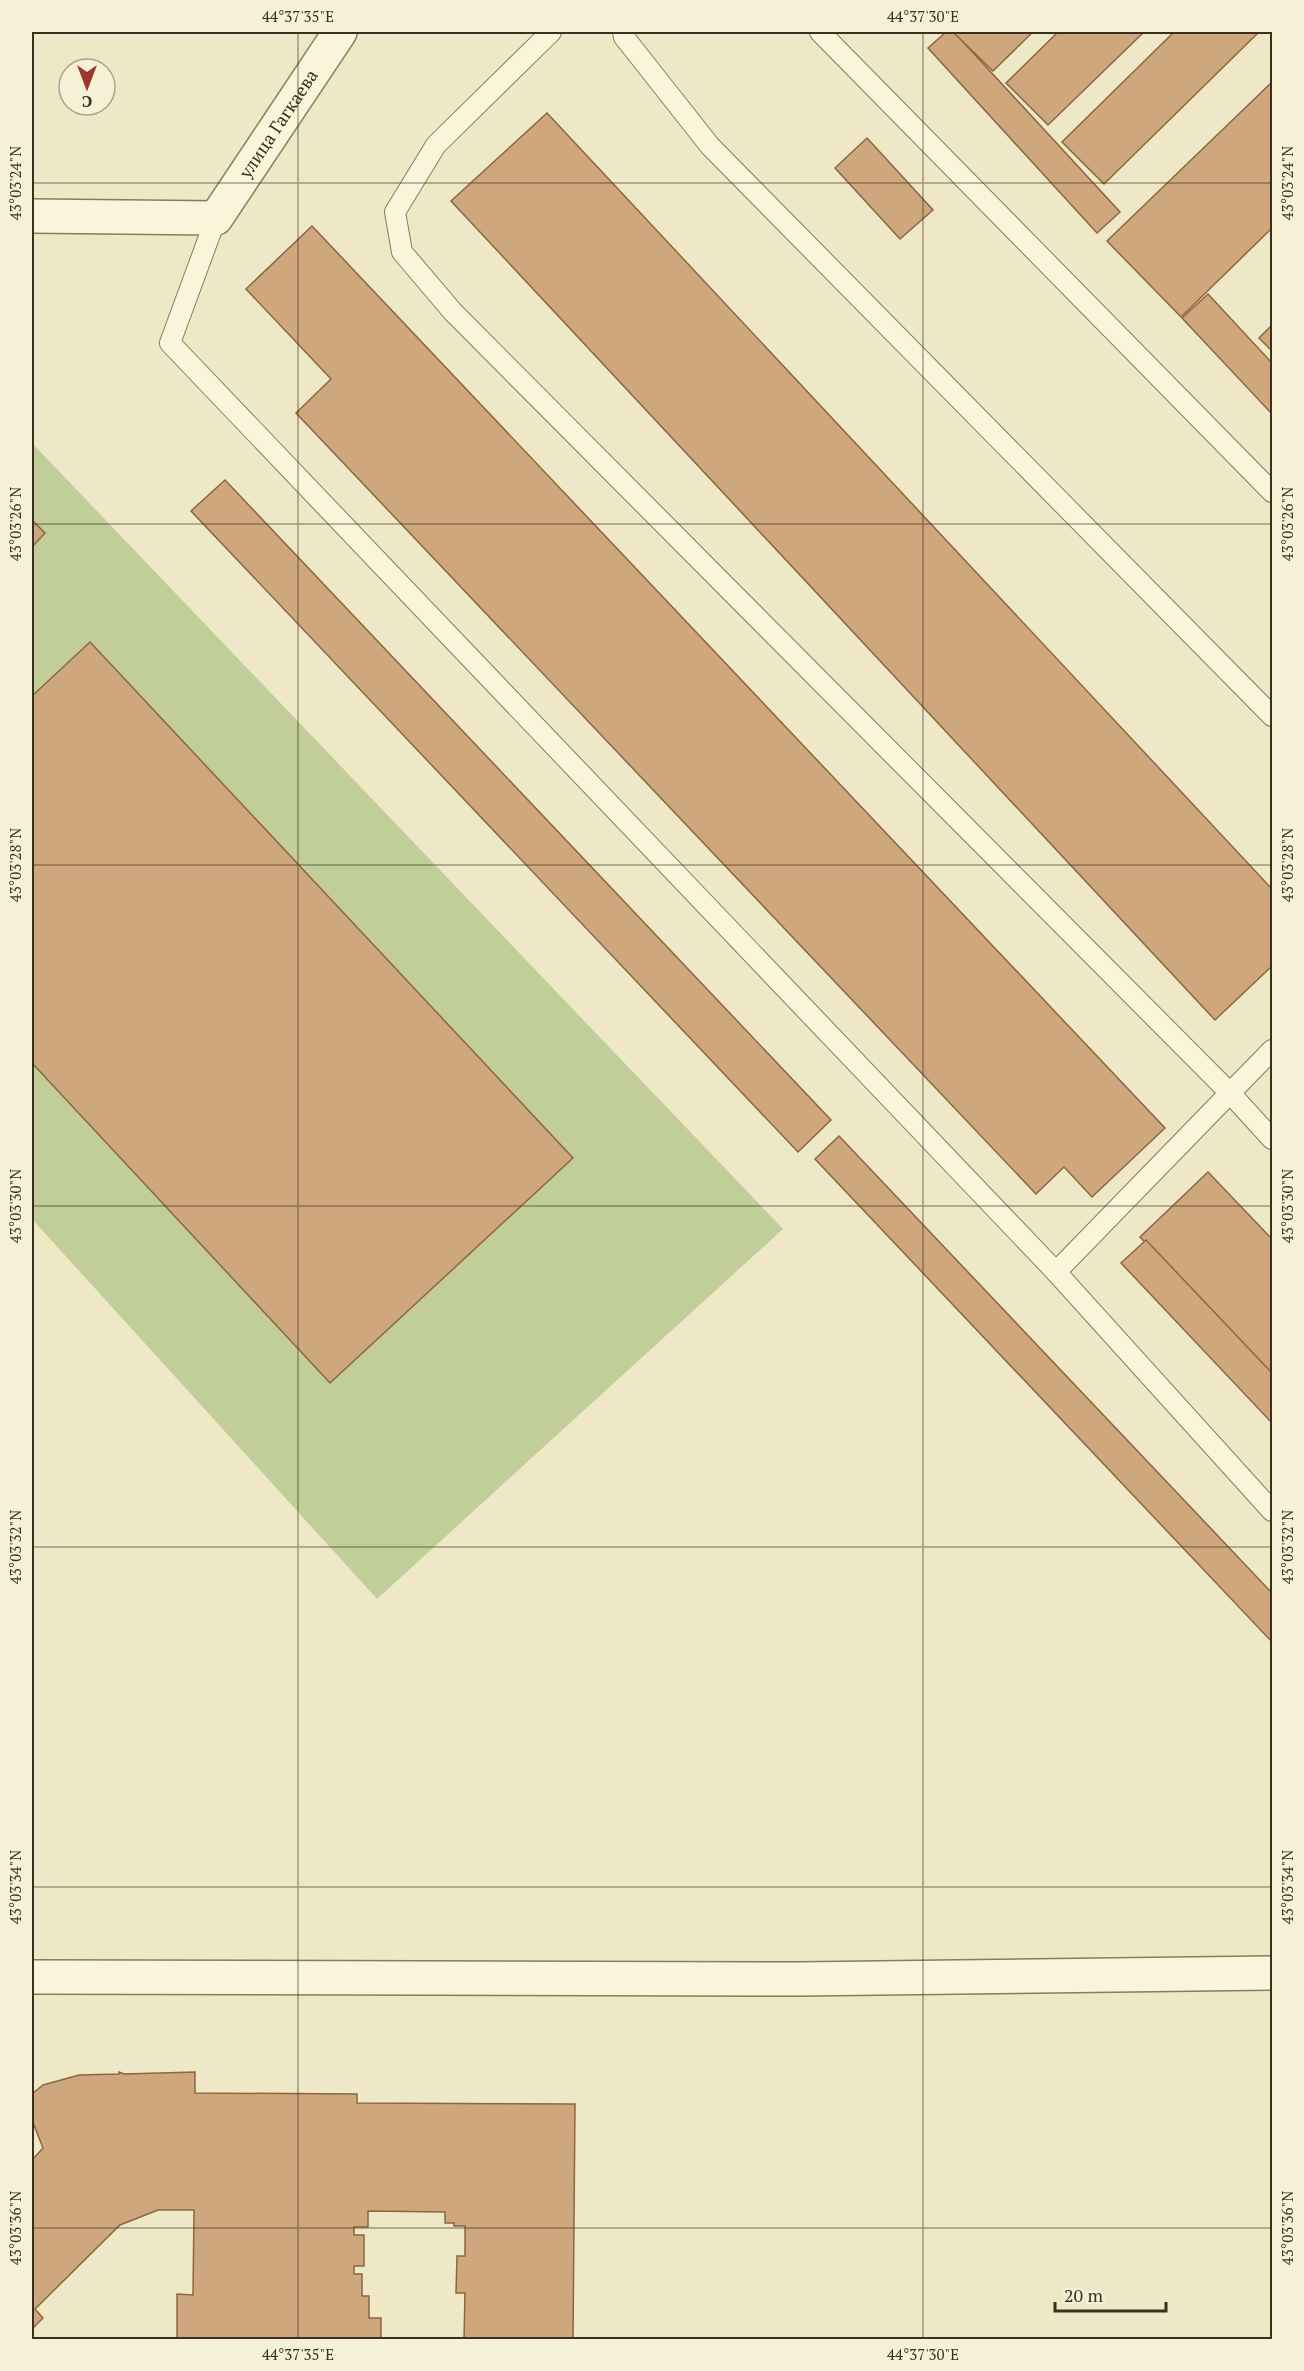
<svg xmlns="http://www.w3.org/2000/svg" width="1304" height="2371" viewBox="0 0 1304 2371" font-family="'PT Serif',serif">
<rect width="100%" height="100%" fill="#efe8c7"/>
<!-- green -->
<path fill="#c2ce9a" d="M32 443 783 1229 377 1599 32 1219Z"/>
<!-- building -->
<g fill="#cea77c" stroke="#8b6641" stroke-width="1.5">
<path d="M946 32H954L1120 212 1097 233 928 48Z"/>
<path d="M953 32H1033L993 71Z"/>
<path d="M1058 32H1144L1048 125 1006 83Z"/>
<path d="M1174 32H1259L1104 184 1062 142Z"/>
<path d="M1272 82V228L1181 317 1107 241Z"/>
<path d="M547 113 1272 889V966L1215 1020 451 201Z"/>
<path d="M867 138 933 210 900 239 835 168Z"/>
<path d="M312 226 1165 1128 1092 1197 1064 1167 1036 1194 296 413 331 379 246 289Z"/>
<path d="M1208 294 1272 363V414L1182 318Z"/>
<path d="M1272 325V351L1259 338Z"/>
<path d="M225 480 831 1120 798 1152 191 511Z"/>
<path d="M32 520 45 533 32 547Z"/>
<path d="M90 642 573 1158 330 1383 32 1063V696Z"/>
<path d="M839 1136 1272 1593V1642L815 1159Z"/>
<path d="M1208 1172 1272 1239V1374L1140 1237Z"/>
<path d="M1146 1240 1272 1373V1423L1121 1263Z"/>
<path d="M119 2072 124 2074 195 2072V2093L357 2094V2103L575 2104 573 2340H464L465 2293H456L457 2256H465V2226H454V2223H445V2212L368 2211V2227H354V2235H364V2266H354V2274H362V2296H369V2318H381V2340H177V2294L193 2295 194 2210H158L120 2225 35 2309 43 2318 32 2329V2160L43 2148 32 2120V2094L43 2085 79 2075 119 2074Z"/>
</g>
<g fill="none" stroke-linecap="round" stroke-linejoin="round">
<defs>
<g id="lane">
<path d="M551 32 436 145 395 212 402 252 453 312 1230 1093 1272 1050"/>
<path d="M623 32 624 37 710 146 1272 716"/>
<path d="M820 32 1272 492"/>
<path d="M216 218 170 343 1056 1272 1272 1511"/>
<path d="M1056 1272 1230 1093 1272 1139"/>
</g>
<g id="street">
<path id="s1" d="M32 216 216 218 340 32"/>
<path d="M32 1977 799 1979 1272 1973"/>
</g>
</defs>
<!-- lane casing -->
<use href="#lane" stroke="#8b7a5b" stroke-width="22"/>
<!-- street casing -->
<use href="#street" stroke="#8b7a5b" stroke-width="36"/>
<!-- lane -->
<use href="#lane" stroke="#faf4da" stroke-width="20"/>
<!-- street -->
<use href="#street" stroke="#faf4da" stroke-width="33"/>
</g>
<!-- ticks -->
<path fill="none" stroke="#3b301f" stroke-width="1.5" stroke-opacity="0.45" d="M298 32V2340M923 32V2340M32 183H1272M32 524H1272M32 865H1272M32 1206H1272M32 1547H1272M32 1887H1272M32 2228H1272"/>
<g text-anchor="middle" stroke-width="4.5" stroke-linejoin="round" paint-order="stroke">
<!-- street labels -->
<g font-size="18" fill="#3b301f" stroke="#f6f1d6">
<text dy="6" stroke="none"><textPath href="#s1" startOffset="297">улица Гагкаева</textPath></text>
</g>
</g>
<!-- border -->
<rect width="1304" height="2371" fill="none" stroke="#f6f1d6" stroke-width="66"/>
<!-- north arrow -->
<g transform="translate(87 87) rotate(180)"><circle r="28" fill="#f6f1d6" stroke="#aba48d" stroke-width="1.5"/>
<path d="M0-4.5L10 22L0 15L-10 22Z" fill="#9c362a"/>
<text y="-9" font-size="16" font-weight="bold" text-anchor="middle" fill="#3b301f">С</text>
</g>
<!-- scale -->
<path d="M1055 2302v9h111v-9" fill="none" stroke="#3b301f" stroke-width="3"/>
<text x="1064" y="2302" font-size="18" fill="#3b301f" stroke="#f6f1d6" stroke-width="4.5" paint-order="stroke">20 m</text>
<rect x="33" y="33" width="1238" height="2305" fill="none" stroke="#3b301f" stroke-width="2"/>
<g font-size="15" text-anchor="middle" fill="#3b301f">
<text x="298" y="22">44°37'35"E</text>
<text x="923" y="22">44°37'30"E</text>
<text transform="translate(1288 183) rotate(-90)" y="5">43°03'24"N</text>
<text transform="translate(16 183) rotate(-90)" y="5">43°03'24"N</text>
<text transform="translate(1288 524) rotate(-90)" y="5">43°03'26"N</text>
<text transform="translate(16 524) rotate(-90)" y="5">43°03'26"N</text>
<text transform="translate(16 865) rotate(-90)" y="5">43°03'28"N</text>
<text transform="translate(1288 865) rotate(-90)" y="5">43°03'28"N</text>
<text transform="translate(16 1206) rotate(-90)" y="5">43°03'30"N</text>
<text transform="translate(1288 1206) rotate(-90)" y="5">43°03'30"N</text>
<text transform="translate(1288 1547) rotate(-90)" y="5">43°03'32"N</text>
<text transform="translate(16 1547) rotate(-90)" y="5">43°03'32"N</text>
<text transform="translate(1288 1887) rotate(-90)" y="5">43°03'34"N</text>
<text transform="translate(16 1887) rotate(-90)" y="5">43°03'34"N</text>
<text transform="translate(1288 2228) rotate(-90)" y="5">43°03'36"N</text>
<text transform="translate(16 2228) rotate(-90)" y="5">43°03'36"N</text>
<text x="298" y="2360">44°37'35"E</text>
<text x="923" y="2360">44°37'30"E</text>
</g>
</svg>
